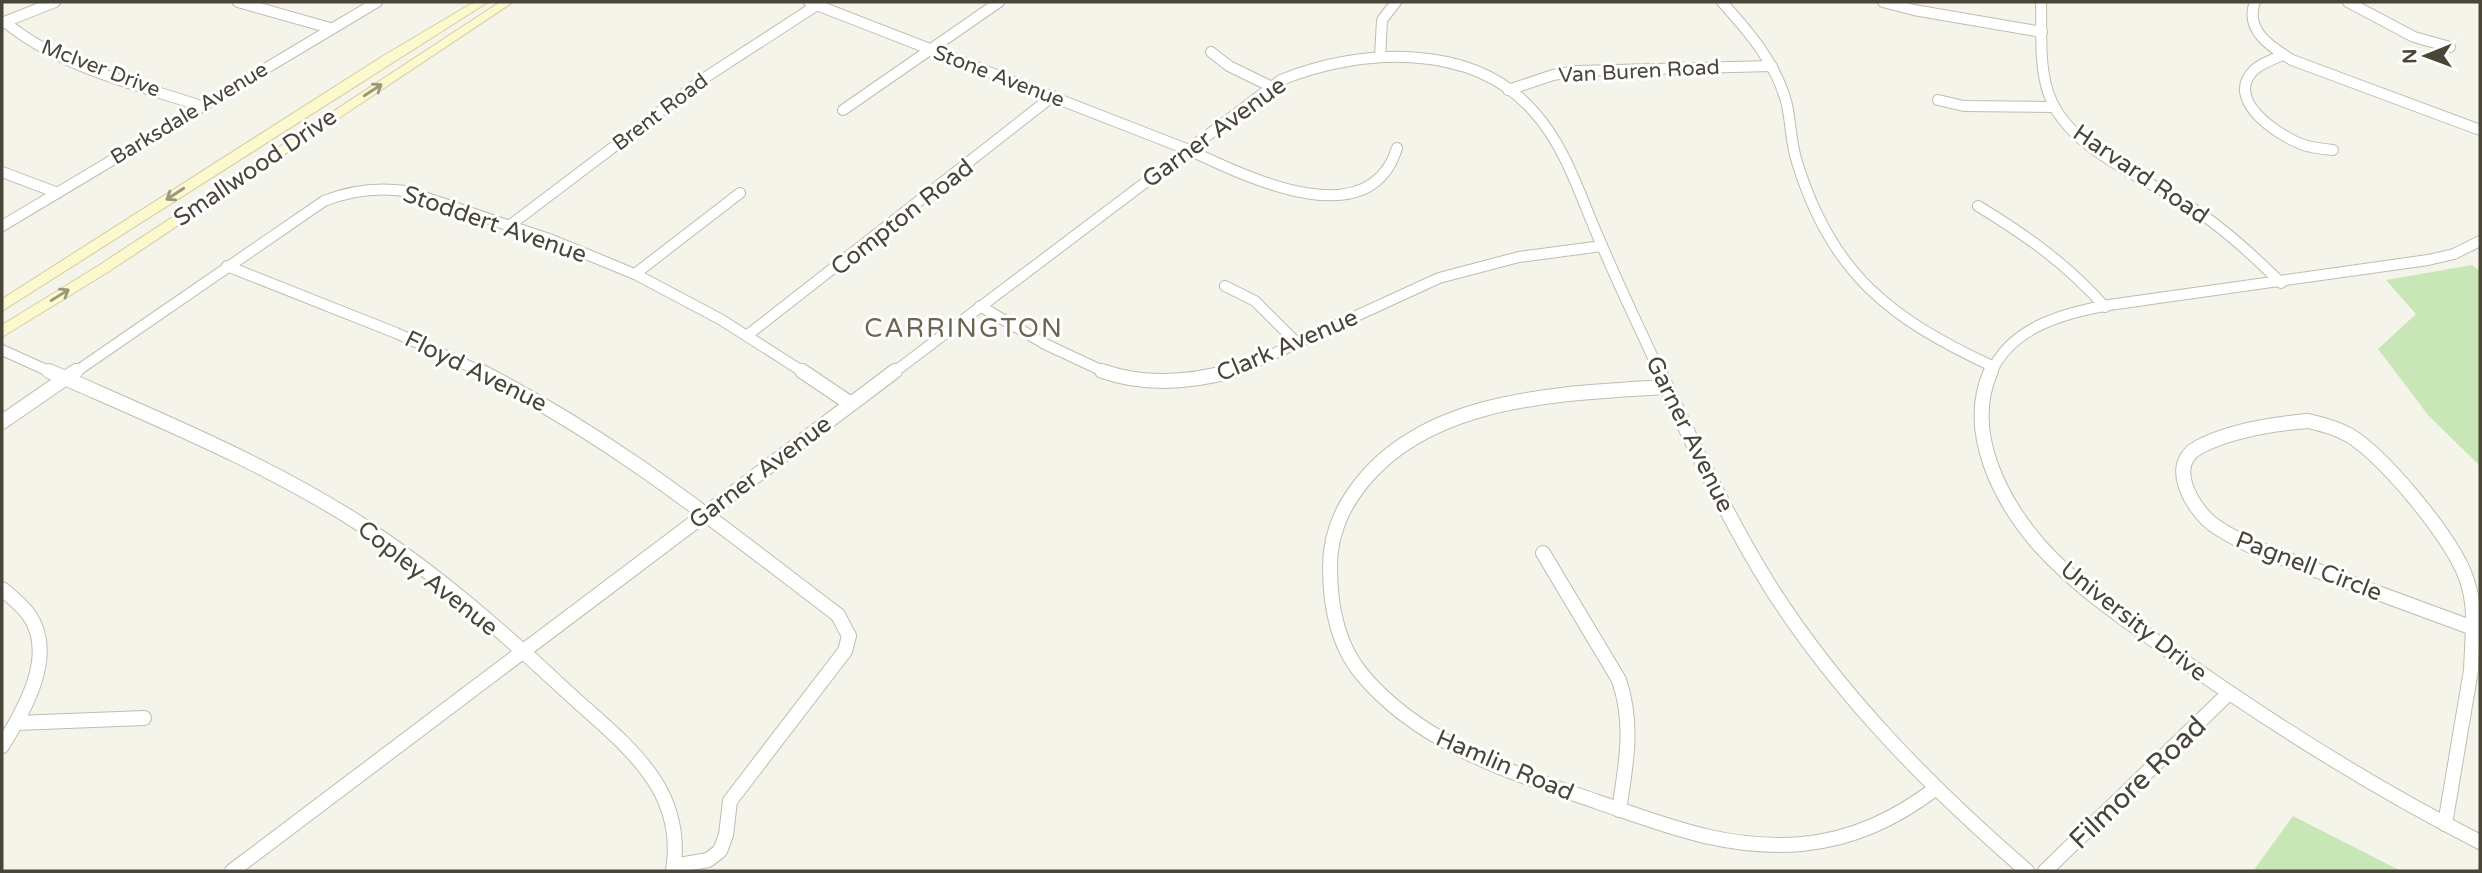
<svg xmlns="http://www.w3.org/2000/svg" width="2482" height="873" viewBox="0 0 2482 873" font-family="'Varela Round',sans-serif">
<rect width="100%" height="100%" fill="#f5f4eb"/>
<!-- green -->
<g fill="#c9e7b6">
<path d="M2472 265 2480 271V466L2428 415 2378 349 2416 314 2386 280Z"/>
<path d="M2293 816 2401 871H2253Z"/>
</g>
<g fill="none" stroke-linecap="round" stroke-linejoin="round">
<defs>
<g id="street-far1">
<path d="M238 2 330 28"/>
<path d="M809 2 1189 150C1243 175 1369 239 1397 148"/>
<path d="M1722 2C1749 32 1777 64 1787 105 1791 124 1791 144 1797 162 1831 274 1891 319 1992 366"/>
<path d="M1883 2 1914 10 2042 32"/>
<path d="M2041 2C2042 34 2038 73 2052 102 2076 154 2155 182 2200 213 2229 233 2256 258 2281 283"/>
<path d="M2255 2C2244 30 2271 47 2292 60L2480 130"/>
<path d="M2348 2 2414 37 2450 47"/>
<path d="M5 22C59 67 135 84 201 106"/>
<path d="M2 23 55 2"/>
<path d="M1211 52 1229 66 1272 87"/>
<path d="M2283 55C2273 59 2262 63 2254 70 2224 99 2276 134 2301 144 2311 148 2322 149 2333 150"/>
<path d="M1380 57 1382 20 1396 2"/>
<path d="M1508 90 1553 75 1577 71 1772 66"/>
<path d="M1938 100 1964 106 2053 107"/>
<path d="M843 110 999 2"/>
<path d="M2 172 58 193"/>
<path d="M1978 206C2026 235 2068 265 2105 307"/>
<path d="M2 226 377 2"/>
<path d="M509 226 706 77 817 5"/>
<path d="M227 266 396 333 484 373"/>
<path d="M635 274 740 193"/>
<path d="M1225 286 1255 301 1296 342"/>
<path d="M980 306 1045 344 1107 373"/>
<path d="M749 334 1053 96"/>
<path d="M2 350 53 373"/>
<path d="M74 373 324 201C351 190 377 187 406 191L552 240 637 275 720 319 805 373"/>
<path d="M893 373 1281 80C1360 48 1474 41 1535 113 1567 149 1581 199 1600 241 1619 286 1640 329 1660 373"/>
<path d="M1225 373 1243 368 1439 278 1519 257 1602 246"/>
<path d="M1991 373C2011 327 2064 313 2109 305L2428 260 2454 254 2480 241"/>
</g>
<g id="street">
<path d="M49 371C157 419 269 464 368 529 439 576 503 632 565 690 621 742 687 785 673 871"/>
<path d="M480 371C615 439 719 525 838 615L849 636 845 651 730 801 726 835 720 851 708 860 674 866"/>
<path d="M802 371 851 404"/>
<path d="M1102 371C1145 386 1188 383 1232 371"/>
<path d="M1659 371C1693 445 1728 519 1771 588 1840 696 1931 788 2027 871"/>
<path d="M1991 371C1964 431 2000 500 2040 546 2078 588 2126 620 2172 653 2271 723 2372 787 2480 842"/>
<path d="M1666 387C1559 394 1418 396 1352 496 1338 517 1330 541 1330 567 1330 603 1337 643 1360 672 1419 745 1513 773 1598 802 1668 826 1726 850 1802 844 1853 839 1895 819 1935 789"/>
<path d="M2308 421C2322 424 2336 428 2349 435 2385 457 2445 531 2463 570 2471 588 2474 608 2473 628L2253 547C2239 540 2224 533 2211 523 2192 507 2166 464 2199 447 2232 430 2272 424 2308 421Z"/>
<path d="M2 422 76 371"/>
<path d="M1543 553 1619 680C1634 724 1626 765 1619 810"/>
<path d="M2 589C12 597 22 605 29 615 57 655 24 711 2 746"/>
<path d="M17 723 144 718"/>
<path d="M2445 824 2471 670 2473 628"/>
<path d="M232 871 895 371"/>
<path d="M2045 871 2229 693"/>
</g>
<g id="secondary">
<path d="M474 2H488L2 311V299L383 56Z"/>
<path d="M500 2H513L108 272 2 337V325L98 266Z"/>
</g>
</defs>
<!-- street-far1 casing -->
<use href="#street-far1" stroke="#c0bdae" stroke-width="12"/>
<!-- street casing -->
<use href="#street" stroke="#c0bdae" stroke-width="16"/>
<!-- secondary casing -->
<use href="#secondary" stroke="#d2cd9d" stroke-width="2"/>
<!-- street-far1 -->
<use href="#street-far1" stroke="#fff" stroke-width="10"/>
<!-- street -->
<use href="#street" stroke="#fff" stroke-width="14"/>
<!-- secondary -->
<use href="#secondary" fill="#fcf9ce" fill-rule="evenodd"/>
</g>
<!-- one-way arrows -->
<defs><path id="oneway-shaft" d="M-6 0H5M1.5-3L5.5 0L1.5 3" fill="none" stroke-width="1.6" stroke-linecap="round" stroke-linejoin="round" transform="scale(1.75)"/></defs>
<g stroke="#9a977c">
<use href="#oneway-shaft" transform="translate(373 90) rotate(-33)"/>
<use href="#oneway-shaft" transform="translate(175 194) rotate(147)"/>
<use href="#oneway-shaft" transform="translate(60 295) rotate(-32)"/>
</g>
<g text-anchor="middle" stroke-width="6" stroke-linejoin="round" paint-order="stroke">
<!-- far-street labels -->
<g font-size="21" fill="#494639" stroke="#fff">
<text transform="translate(101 68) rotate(21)" y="7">McIver Drive</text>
<text transform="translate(1639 71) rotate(-3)" y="7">Van Buren Road</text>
<text transform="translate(999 76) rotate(21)" y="7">Stone Avenue</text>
<text transform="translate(660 112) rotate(-37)" y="7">Brent Road</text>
<text transform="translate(189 113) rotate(-31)" y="7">Barksdale Avenue</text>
</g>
<!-- street labels -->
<g font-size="24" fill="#494639" stroke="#fff">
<text transform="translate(1214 132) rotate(-36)" y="8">Garner Avenue</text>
<text transform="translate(255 167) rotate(-34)" y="8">Smallwood Drive</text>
<text transform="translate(2141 174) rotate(34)" y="8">Harvard Road</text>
<text transform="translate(902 217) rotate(-38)" y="8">Compton Road</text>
<text transform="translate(495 224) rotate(19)" y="8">Stoddert Avenue</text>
<text transform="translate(1287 345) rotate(-23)" y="8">Clark Avenue</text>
<text transform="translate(476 371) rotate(26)" y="8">Floyd Avenue</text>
<text transform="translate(1690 434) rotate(64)" y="8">Garner Avenue</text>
<text transform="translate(760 472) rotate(-37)" y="8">Garner Avenue</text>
<text transform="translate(2309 566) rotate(21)" y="8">Pagnell Circle</text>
<text transform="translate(428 578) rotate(38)" y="8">Copley Avenue</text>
<text transform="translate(2134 621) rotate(38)" y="8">University Drive</text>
<text transform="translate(1505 765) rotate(23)" y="8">Hamlin Road</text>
</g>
<!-- neighbourhood labels -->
<g font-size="26" letter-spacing="2" fill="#6b6551" stroke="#fff">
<text x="964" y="337">CARRINGTON</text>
</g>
<!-- near-street labels -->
<g font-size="28" fill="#494639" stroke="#fff">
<text transform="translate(2137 782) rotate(-44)" y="10">Filmore Road</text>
</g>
</g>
<!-- border -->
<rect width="2482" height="873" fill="none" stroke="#494639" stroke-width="7"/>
<!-- north arrow -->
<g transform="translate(2426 56) rotate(269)" stroke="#ffffff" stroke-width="5" paint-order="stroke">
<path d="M0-5L12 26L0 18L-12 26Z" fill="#494639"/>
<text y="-10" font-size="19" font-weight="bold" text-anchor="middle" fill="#494639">N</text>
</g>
</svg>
